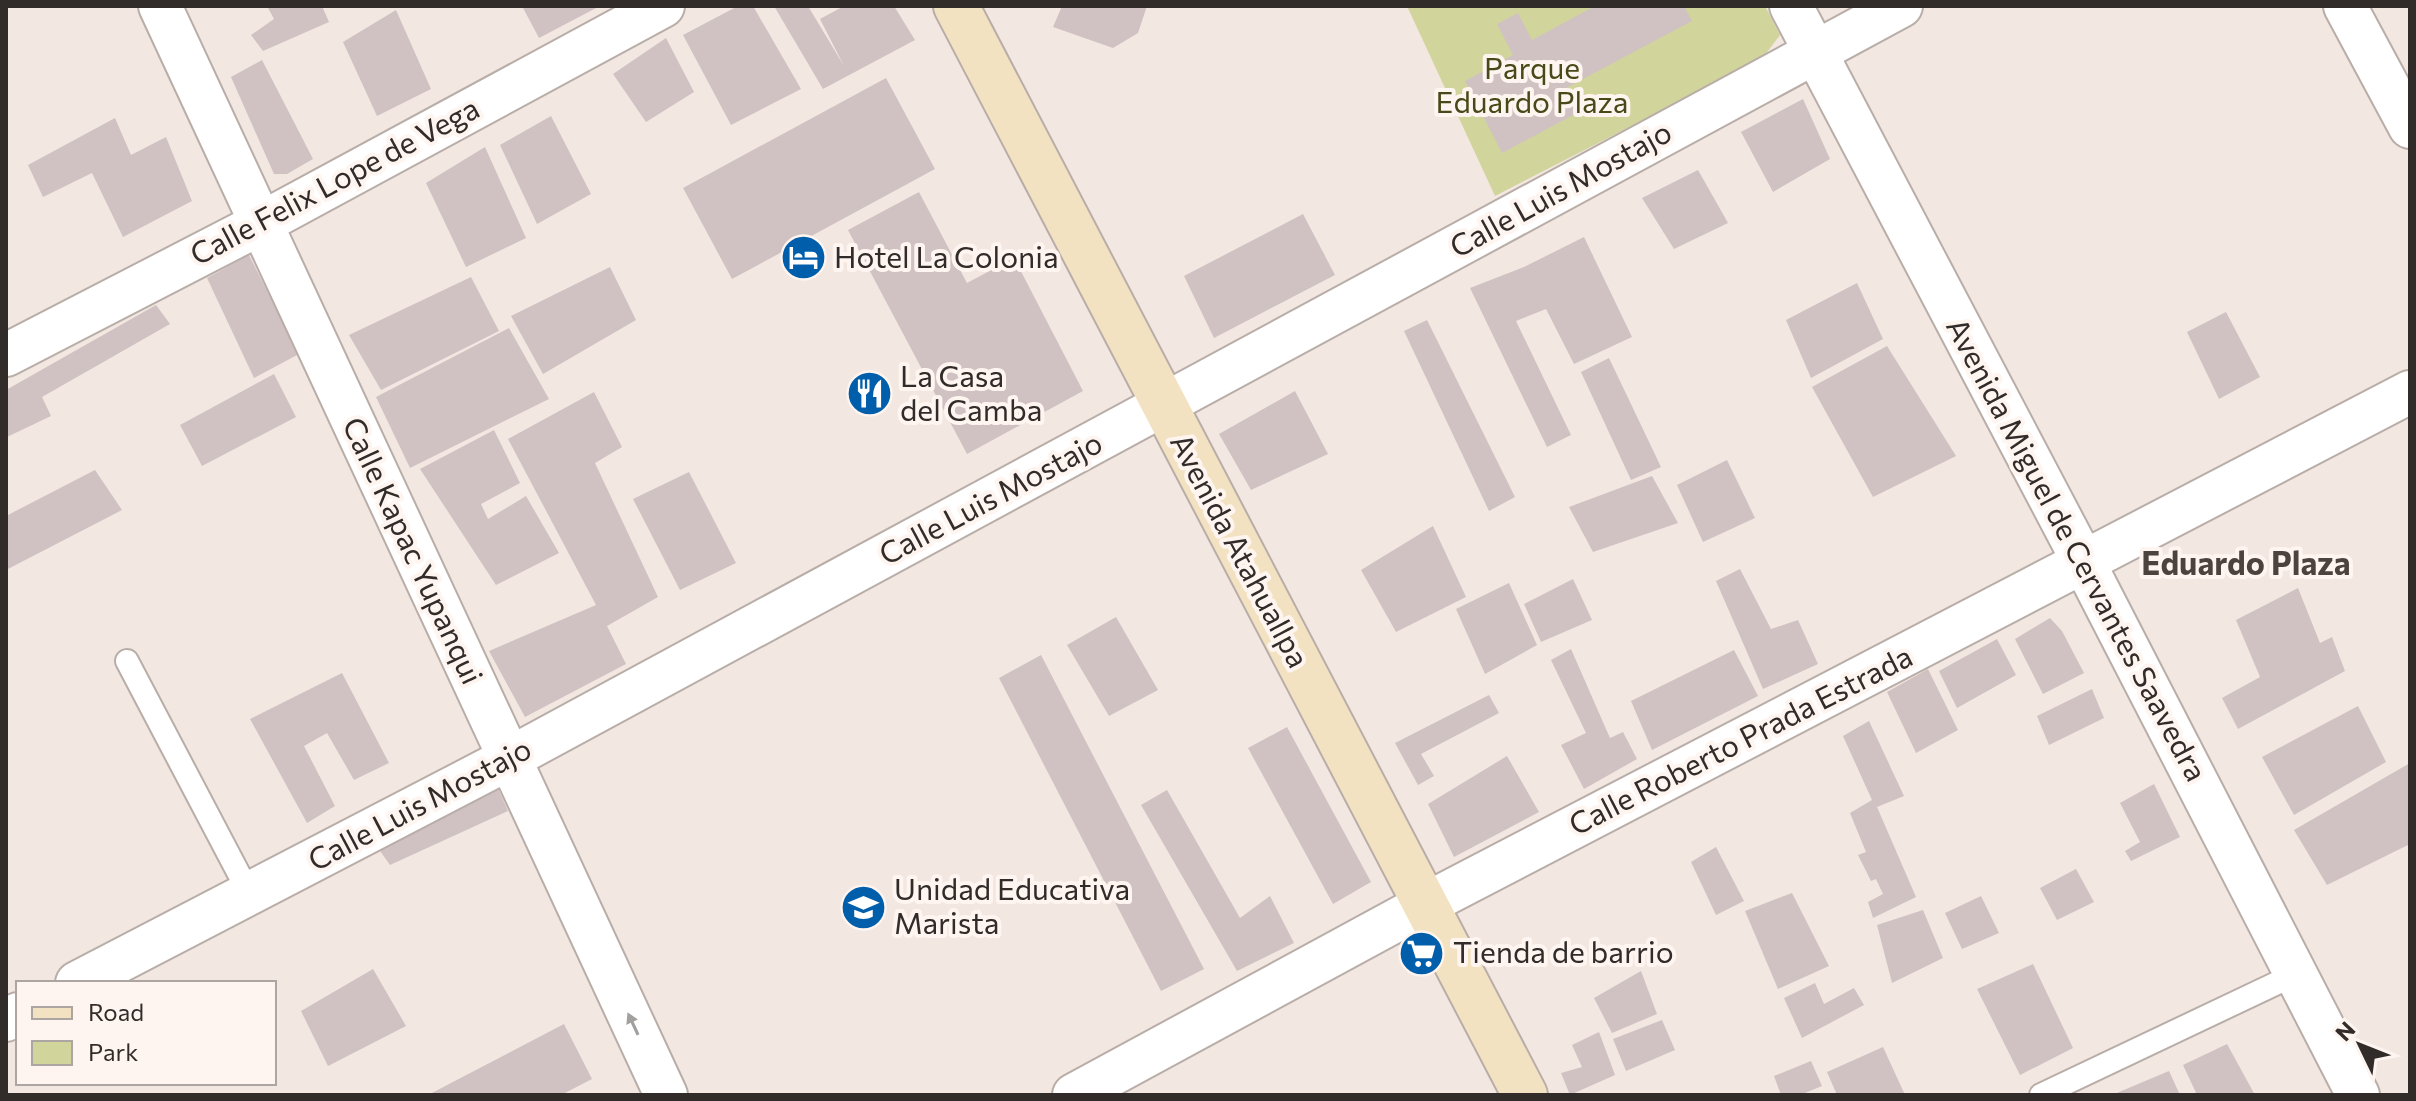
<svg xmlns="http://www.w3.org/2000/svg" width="2416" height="1101" viewBox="0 0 2416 1101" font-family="Commissioner,sans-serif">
<rect width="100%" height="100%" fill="#f3e7e1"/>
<!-- green -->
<path fill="#d1d49b" d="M1407 6H1765L1780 35 1762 59 1495 196Z"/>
<!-- building -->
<g fill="#d0c2c2">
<path d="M267 6H322L329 22 263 51 251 35 274 19Z"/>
<path d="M522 6H600L539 38Z"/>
<path d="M738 6H753L801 89 731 125 683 35Z"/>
<path d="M774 6H808L844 66 820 19 844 6H894L915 40 823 89Z"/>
<path d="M1062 6H1147L1138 33 1113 48 1053 27Z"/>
<path d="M1595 6H1684L1692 21 1566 88 1579 112 1502 153 1465 81 1513 55 1497 24 1518 13 1532 40Z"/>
<path d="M396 10 431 89 377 116 343 42Z"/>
<path d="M666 38 694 92 646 122 613 74Z"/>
<path d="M262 60 313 159 287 174H274L231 77Z"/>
<path d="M886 78 935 169 732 279 683 188Z"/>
<path d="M1803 99 1830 159 1773 192 1741 132Z"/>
<path d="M551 116 591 194 537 224 500 145Z"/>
<path d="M115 118 131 155 166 137 192 201 123 237 92 173 43 197 28 165Z"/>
<path d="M485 147 526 238 466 267 426 183Z"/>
<path d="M1698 170 1728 223 1674 249 1642 198Z"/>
<path d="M919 192 967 283 1014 258 1083 391 967 454 848 230Z"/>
<path d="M1303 214 1335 275 1214 338 1184 276Z"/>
<path d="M1584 237 1632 337 1574 364 1546 309 1516 321 1571 435 1547 447 1470 288 1524 267Z"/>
<path d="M249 255 299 354 254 378 207 278Z"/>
<path d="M610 267 636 320 543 374 511 316Z"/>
<path d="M471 277 499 331 381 390 349 335Z"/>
<path d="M1857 283 1883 339 1811 378 1786 320Z"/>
<path d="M156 305 170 324 42 397 51 416 7 437 6 390Z"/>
<path d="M2226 312 2260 377 2219 399 2187 332Z"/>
<path d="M1427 320 1515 497 1489 511 1404 331Z"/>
<path d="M509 328 549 399 410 468 376 397Z"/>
<path d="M1887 346 1956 456 1873 497 1812 387Z"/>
<path d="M1609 358 1661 467 1631 480 1581 372Z"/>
<path d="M274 374 296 417 202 466 180 425Z"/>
<path d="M1295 391 1328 454 1251 490 1219 434Z"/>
<path d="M594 392 622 447 595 463 658 597 607 626 626 664 525 717 489 651 596 605 508 439Z"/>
<path d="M494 430 520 483 481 504 488 519 526 496 559 553 496 585 420 469Z"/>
<path d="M1727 460 1755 518 1703 542 1677 485Z"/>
<path d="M95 470 122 510 6 570V516Z"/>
<path d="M689 472 736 563 680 590 633 499Z"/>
<path d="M1652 476 1678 523 1593 552 1569 507Z"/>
<path d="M1433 526 1466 597 1396 632 1361 570Z"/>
<path d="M1740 569 1771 629 1798 620 1818 664 1763 689 1716 581Z"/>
<path d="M1573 579 1592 620 1541 642 1524 604Z"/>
<path d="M1509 583 1537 645 1485 674 1456 609Z"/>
<path d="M2298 588 2320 643 2332 637 2345 671 2238 729 2222 698 2260 677 2236 620Z"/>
<path d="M1116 617 1158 690 1109 716 1067 645Z"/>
<path d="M2050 618 2062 631 2084 673 2043 694 2015 639Z"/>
<path d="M1997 639 2016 675 1957 708 1939 671Z"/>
<path d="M1571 649 1610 738 1623 732 1637 759 1584 789 1561 745 1586 733 1551 660Z"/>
<path d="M1734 650 1758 696 1652 750 1631 701Z"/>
<path d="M1041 655 1204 969 1161 991 999 678Z"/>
<path d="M1928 669 1958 730 1916 753 1887 692Z"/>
<path d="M342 673 389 763 354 780 327 733 304 746 335 806 307 823 250 719Z"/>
<path d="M2092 689 2104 718 2049 745 2037 716Z"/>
<path d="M1489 695 1499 713 1421 754 1434 776 1418 785 1395 743Z"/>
<path d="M2358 706 2386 762 2294 815 2262 757Z"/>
<path d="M1869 721 1904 796 1877 807 1916 897 1873 918 1868 902 1883 894 1876 879 1871 881 1858 855 1866 852 1850 813 1872 800 1843 736Z"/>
<path d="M1287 727 1371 882 1333 904 1248 748Z"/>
<path d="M1507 756 1539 812 1454 857 1428 804Z"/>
<path d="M2410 763V844L2327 885 2294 830Z"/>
<path d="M2154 784 2180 837 2131 861 2125 851 2140 842 2120 803Z"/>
<path d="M497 786 508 811 390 865 378 848Z"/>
<path d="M1167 790 1240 918 1270 896 1294 943 1237 971 1141 805Z"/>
<path d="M1716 847 1744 901 1716 915 1691 862Z"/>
<path d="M2076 869 2094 902 2057 920 2040 888Z"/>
<path d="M1792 893 1829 966 1778 989 1745 911Z"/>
<path d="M1981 896 1999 933 1962 949 1945 913Z"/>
<path d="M1923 910 1943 958 1892 983 1877 925Z"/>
<path d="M2033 964 2073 1048 2020 1075 1977 989Z"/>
<path d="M373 969 406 1026 328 1066 301 1011Z"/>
<path d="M1641 971 1657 1014 1612 1033 1594 998Z"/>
<path d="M1815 983 1824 1004 1854 988 1864 1005 1802 1038 1784 998Z"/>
<path d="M1662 1020 1675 1050 1626 1071 1613 1039Z"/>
<path d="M564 1024 592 1079 561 1095H428Z"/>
<path d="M1599 1032 1615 1075 1570 1095 1561 1073 1582 1067 1572 1045Z"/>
<path d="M2227 1044 2255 1095H2197L2183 1065Z"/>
<path d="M1883 1047 1905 1095H1837L1827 1072Z"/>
<path d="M1811 1061 1822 1086 1800 1095H1781L1774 1076Z"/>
<path d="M2169 1071 2180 1095H2112Z"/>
</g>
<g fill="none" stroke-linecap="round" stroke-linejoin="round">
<defs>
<g id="service">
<path d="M127 661 249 893"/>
<path d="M2041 1095 2296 974"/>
</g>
<g id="minor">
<path d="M160 6 666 1095"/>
<path d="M1791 6 2084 563 2358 1095"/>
<path d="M2345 6 2410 127"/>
<path d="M6 355 260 224 663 6"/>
<path d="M77 983 510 758 1901 6"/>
<path d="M6 1020 18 1014"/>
<path d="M1074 1095 1426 904 2410 392"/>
</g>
<path id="secondary" d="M956 6 1525 1095"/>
</defs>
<!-- service casing -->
<use href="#service" stroke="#b9ada8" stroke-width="26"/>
<!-- minor casing -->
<use href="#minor" stroke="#b9ada8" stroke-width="46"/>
<!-- secondary casing -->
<use href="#secondary" stroke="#b9ada8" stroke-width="48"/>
<!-- service -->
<use href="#service" stroke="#fff" stroke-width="22"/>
<!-- minor -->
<use href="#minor" stroke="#fff" stroke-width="42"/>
<!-- secondary -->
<use href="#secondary" stroke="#f3e2c2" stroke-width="44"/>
</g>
<!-- one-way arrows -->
<defs><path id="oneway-solid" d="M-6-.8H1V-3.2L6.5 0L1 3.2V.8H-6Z" transform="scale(2)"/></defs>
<use fill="#a2a09f" href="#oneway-solid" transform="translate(633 1024) rotate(-115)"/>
<!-- icons -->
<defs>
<symbol id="hotel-disc" viewBox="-11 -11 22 22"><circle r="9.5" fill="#005eab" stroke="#fff5f0"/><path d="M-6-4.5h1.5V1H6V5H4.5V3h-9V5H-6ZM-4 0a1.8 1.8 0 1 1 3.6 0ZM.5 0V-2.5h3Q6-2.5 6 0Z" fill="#fff"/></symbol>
<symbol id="restaurant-disc" viewBox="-11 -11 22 22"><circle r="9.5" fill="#005eab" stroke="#fff5f0"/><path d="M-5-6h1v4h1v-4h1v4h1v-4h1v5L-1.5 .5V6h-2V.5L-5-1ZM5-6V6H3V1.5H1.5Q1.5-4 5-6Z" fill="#fff"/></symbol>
<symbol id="school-disc" viewBox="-11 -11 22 22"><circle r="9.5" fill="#005eab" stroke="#fff5f0"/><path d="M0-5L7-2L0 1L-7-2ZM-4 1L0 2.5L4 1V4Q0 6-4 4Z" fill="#fff"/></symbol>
<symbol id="supermarket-disc" viewBox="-11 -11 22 22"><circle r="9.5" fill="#005eab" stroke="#fff5f0"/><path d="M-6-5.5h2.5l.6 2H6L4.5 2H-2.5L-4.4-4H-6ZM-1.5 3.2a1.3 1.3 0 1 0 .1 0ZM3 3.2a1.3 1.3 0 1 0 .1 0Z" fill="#fff"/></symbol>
</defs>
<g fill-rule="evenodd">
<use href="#hotel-disc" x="778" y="232" width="51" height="51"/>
<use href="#restaurant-disc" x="844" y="368" width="51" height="51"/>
<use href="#school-disc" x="838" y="882" width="51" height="51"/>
<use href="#supermarket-disc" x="1396" y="928" width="51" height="51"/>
</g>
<g text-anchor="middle" stroke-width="8" stroke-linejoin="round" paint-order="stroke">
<!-- park labels -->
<g font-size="30" fill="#484918" stroke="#fff5f0">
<text x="1532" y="79">Parque<tspan x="1532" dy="34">Eduardo Plaza</tspan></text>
</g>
<!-- street labels -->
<g font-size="30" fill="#312c2a" stroke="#fff5f0">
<text transform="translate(335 182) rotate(-28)" y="10">Calle Felix Lope de Vega</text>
<text transform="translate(1561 190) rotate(-29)" y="10">Calle Luis Mostajo</text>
<text transform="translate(991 499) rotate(-28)" y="10">Calle Luis Mostajo</text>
<text transform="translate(2076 550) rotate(62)" y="10">Avenida Miguel de Cervantes Saavedra</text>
<text transform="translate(412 551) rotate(65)" y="10">Calle Kapac Yupanqui</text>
<text transform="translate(1239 551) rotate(62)" y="10">Avenida Atahuallpa</text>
<text transform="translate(1741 741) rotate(-27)" y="10">Calle Roberto Prada Estrada</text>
<text transform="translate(420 805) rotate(-28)" y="10">Calle Luis Mostajo</text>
</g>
<!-- poi labels -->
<g font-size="30" fill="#312c2a" stroke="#fff5f0" text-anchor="start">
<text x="834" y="268">Hotel La Colonia</text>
<text x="900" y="387">La Casa<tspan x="900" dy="34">del Camba</tspan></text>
<text x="894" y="900">Unidad Educativa<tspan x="894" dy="34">Marista</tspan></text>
<text x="1453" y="963">Tienda de barrio</text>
</g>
<!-- neighbourhood labels -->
<g font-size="32" font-weight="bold" fill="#4c433e" stroke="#fff5f0">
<text x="2246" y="575">Eduardo Plaza</text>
</g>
</g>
<!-- border -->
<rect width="2416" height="1101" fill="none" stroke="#312c2a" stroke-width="16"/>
<!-- legend -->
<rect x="16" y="981" width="260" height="104" fill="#fff5f0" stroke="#ada5a1" stroke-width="2"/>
<rect x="32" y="1007" width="40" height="12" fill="#f3e2c2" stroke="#ada5a1" stroke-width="2"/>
<text x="88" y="1021" font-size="24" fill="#312c2a">Road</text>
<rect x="32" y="1041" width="40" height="24" fill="#d1d49b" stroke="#ada5a1" stroke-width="2"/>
<text x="88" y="1061" font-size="24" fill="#312c2a">Park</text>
<!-- north arrow -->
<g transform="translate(2360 1045) rotate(313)" stroke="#fff5f0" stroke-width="6" paint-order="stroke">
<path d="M0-6L14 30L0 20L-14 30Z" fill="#312c2a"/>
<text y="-12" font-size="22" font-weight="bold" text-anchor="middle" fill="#312c2a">N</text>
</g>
</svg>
